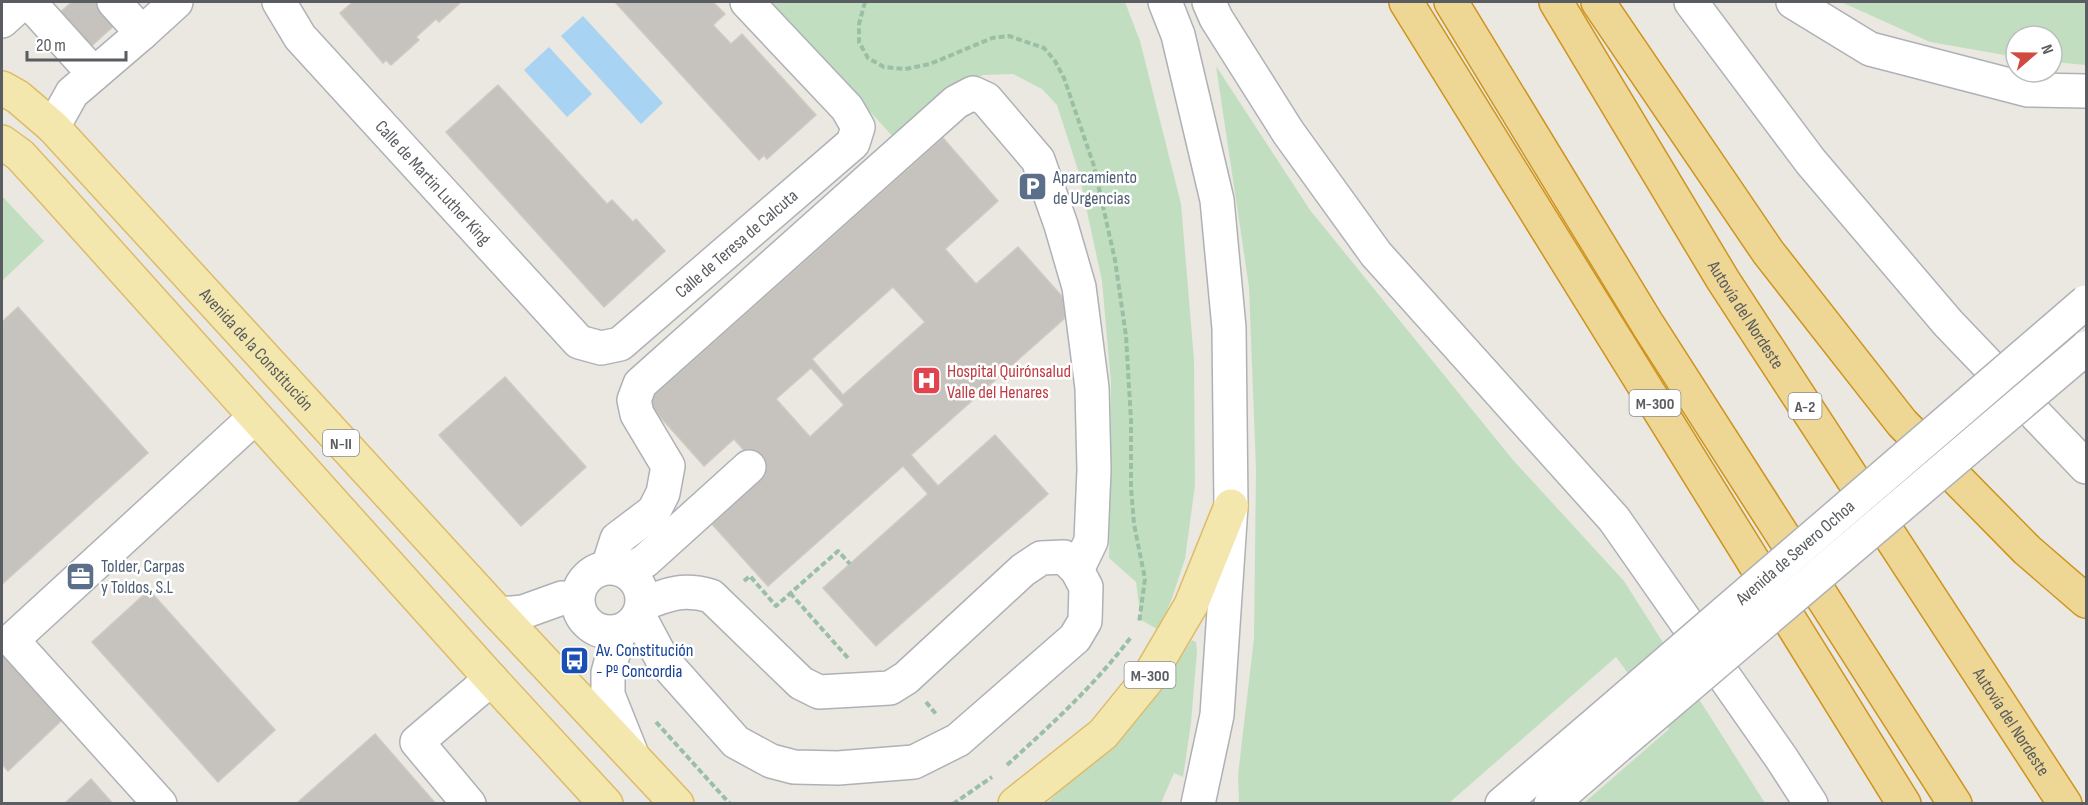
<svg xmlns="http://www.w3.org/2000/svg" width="2088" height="805" viewBox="0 0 2088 805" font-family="'Sofia Sans Condensed',sans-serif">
<rect width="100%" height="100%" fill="#eae8e1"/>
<!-- green -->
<g fill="#c1dfc0">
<path d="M770 2H1125L1140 41 1181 204 1194 360 1195 485 1185 559 1172 598 1159 630 1141 620 1136 582 1109 558 1111 383 1102 281 1078 170 1057 105 1042 89 1013 74 983 75 955 87 895 139Z"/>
<path d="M1841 2H2086V65L2052 62V36H2016V57L1930 42Z"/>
<path d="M1216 66 1310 210 1513 460 1624 581 1765 803H1584L1669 729 1616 657 1449 803H1239L1238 775 1254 638 1256 470 1249 287Z"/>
<path d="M2 196 44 241 2 281Z"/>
<path d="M1192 640 1196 642 1197 651 1191 723 1183 777 1174 773 1161 803 1046 804 1130 726 1155 696Z"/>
</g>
<!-- water -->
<g fill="#a8d3f3">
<path d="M583 16 663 103 641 124 561 36Z"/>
<path d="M549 47 592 94 567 117 524 70Z"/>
</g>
<!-- building -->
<g fill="#c6c3be" stroke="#cec9c0" stroke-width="1.5" fill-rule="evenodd">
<path d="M72 2H140L87 50 56 16Z"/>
<path d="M353 2H461L439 22 436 19 416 37 419 40 391 65 386 60 383 63 340 13Z"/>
<path d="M615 2H713L725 14 713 25 731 44 742 34 816 115 767 159 764 155 759 160Z"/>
<path d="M498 85 607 204 612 200 633 222 636 219 665 251 604 307 446 132Z"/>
<path d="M943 138 998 201 945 249 976 284 1018 247 1074 310 911 455 938 486 995 435 1048 494 876 646 823 588 928 494 903 466 768 586 712 524 766 475 734 439 704 466 647 402ZM893 287 925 322 843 395 812 359ZM811 368 844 405 810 437 776 399Z"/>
<path d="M18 307 148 453 2 584V322Z"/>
<path d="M505 377 586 467 521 526 439 435Z"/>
<path d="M149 590 275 730 218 782 92 642Z"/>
<path d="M2 653 64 718 8 771 2 764Z"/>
<path d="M375 734 436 804H296Z"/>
<path d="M91 779 113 804H64Z"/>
</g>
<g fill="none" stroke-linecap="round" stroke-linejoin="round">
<defs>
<g id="minor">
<path d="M29 2 94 74"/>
<path id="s1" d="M279 2 300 37 579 342 601 348 620 344 853 143 858 127 847 108 747 2"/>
<path d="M1165 2 1178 35 1217 200 1229 328 1231 506 1217 715 1198 804"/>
<path d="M1209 2 1216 18 1288 132 1376 254 1614 519 1782 759 1811 804"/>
<path d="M1691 2 1811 162 1948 323 2086 467"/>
<path d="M1793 2 1870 49 2028 90 2086 91"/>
<path d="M2 21 23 2"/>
<path d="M142 33 176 2"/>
<path d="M53 127 72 93 142 33 114 2"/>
<path d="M608 567 617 539 654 511 663 493 668 466 637 414 634 400 640 384 956 102 973 93 986 99 1038 160 1061 225 1079 287 1092 388 1094 470 1091 541 1077 570"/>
<circle cx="610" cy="600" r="32"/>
<path d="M626 571 645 561 749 467"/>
<path d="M499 614 523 612 562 598 577 601"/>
<path d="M639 616 662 659 736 742 771 761 794 767 838 768 914 762 958 740 1075 638 1085 621 1086 587 1077 570 1064 557 1041 558 1023 570 906 678 890 688 819 692 801 683 711 596C683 588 668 594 643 604"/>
<path d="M619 632 608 673V695L632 755"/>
<path d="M160 804 12 640 255 417"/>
<path d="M469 804 417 742 491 679"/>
<path d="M1502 804 1598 722"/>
<path d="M1551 804 1618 746"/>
</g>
<g id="major">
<path id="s2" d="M2 88 18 97 53 127 499 614 677 804"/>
<path d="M2 142 20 155 53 191 491 679 606 804"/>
<path d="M1015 804 1103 734 1147 680 1191 605 1231 506"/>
</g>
<g id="highway">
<path d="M1406 2 1904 804"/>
<path d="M1451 2 1648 325 1955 804"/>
<path id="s3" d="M1556 2 1723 280 2065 804"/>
<path d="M1598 2 1768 252 1902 423 2027 550 2086 601"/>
</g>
</defs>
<!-- minor casing -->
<use href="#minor" stroke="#aeb1b5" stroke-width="36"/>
<!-- major casing -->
<use href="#major" stroke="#ddbb67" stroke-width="36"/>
<!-- highway casing -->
<use href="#highway" stroke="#ce941d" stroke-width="36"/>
<!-- path -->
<g stroke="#9abfa5" stroke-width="4" stroke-dasharray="6 3" stroke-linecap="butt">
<path d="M865 2 859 24V42L868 58 884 67 905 69 930 64 992 38 1009 36 1044 48 1055 61 1064 78 1094 166 1115 260 1126 336 1131 420V488L1134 524 1145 579 1139 623"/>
<path d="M744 581 750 576 776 606 838 551 850 564"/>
<path d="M790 593 848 658"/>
<path d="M926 702 936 714"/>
<path d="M656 722 730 804"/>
<path d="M1007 765C1051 725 1095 685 1131 637"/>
<path d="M953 804 992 777"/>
</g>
<!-- minor -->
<use href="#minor" stroke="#fff" stroke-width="33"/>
<!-- major -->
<use href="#major" stroke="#f3e7ad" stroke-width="33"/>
<!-- highway -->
<use href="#highway" stroke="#eed694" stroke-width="33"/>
<defs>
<g id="minor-bridge">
<path id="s4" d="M1598 722 2086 302"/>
<path d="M1618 746 2086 348"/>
</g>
</defs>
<!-- minor-bridge casing -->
<use href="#minor-bridge" stroke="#aeb1b5" stroke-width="36" stroke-linecap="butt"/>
<!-- minor-bridge -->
<use href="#minor-bridge" stroke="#fff" stroke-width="33"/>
</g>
<!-- icons -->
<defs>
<symbol id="parking-square" viewBox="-11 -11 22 22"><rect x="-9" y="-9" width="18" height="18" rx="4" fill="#5c6f8a" stroke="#fff"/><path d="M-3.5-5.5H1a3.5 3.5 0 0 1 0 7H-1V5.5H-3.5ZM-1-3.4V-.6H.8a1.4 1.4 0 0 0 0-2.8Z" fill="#fff"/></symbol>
<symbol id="hospital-square" viewBox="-11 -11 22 22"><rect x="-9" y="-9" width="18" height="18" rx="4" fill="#e0444e" stroke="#fff"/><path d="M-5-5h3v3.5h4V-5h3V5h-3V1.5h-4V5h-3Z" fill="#fff"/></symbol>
<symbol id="office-square" viewBox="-11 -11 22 22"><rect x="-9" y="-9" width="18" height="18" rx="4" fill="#5c6f8a" stroke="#fff"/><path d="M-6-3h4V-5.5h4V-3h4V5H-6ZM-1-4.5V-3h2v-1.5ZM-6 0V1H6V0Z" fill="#fff"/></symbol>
<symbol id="bus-square" viewBox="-11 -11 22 22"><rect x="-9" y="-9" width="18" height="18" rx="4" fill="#1a4fb4" stroke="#fff"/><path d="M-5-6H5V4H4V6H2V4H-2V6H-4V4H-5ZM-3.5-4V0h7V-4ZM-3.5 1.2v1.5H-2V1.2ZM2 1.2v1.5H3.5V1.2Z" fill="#fff"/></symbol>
</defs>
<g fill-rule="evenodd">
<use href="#parking-square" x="1016" y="170" width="33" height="33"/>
<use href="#hospital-square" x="910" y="364" width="33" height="33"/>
<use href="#office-square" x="64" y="560" width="33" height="33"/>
<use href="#bus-square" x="558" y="644" width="33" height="33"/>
</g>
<g text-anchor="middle" stroke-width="5" stroke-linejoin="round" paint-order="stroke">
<!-- shield labels -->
<g fill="#fff" stroke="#8b8d90" stroke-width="1.5">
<rect x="1629.5" y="390" width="51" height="26" rx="4.5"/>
<rect x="1788.5" y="393" width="33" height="26" rx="4.5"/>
<rect x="323" y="430" width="36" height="26" rx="4.5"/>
<rect x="1124.5" y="662" width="51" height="26" rx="4.5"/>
</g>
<g font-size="16" font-weight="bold" fill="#595c60">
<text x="1655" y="409">M-300</text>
<text x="1805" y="412">A-2</text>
<text x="341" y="449">N-II</text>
<text x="1150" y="681">M-300</text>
</g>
<!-- service labels -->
<g font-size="18" fill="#4e5e75" stroke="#fff" text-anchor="start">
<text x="1053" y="183">Aparcamiento<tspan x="1053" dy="21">de Urgencias</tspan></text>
<text x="101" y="572">Tolder, Carpas<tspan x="101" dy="21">y Toldos, S.L</tspan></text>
</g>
<!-- street labels -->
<g font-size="18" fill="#595c60" stroke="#fff">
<text dy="6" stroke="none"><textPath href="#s1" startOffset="238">Calle de Martin Luther King</textPath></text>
<text dy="6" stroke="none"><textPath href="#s1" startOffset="650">Calle de Teresa de Calcuta</textPath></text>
<text dy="6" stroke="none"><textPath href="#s3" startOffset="366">Autovía del Nordeste</textPath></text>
<text dy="6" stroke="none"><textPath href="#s2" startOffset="366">Avenida de la Constitución</textPath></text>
<text dy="6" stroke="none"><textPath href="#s4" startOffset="260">Avenida de Severo Ochoa</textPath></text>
<text dy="6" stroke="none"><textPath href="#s3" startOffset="852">Autovía del Nordeste</textPath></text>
</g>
<!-- health labels -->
<g font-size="18" fill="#be3a42" stroke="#fff" text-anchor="start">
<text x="947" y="377">Hospital Quirónsalud<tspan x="947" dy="21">Valle del Henares</tspan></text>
</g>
<!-- transit labels -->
<g font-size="18" fill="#164399" stroke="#fff" text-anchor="start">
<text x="596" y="656">Av. Constitución<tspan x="596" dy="21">- Pº Concordia</tspan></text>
</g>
</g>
<!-- border -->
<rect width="2088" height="805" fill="none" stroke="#595c60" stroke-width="6"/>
<!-- north arrow -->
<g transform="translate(2034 54) rotate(70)"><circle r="28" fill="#ffffff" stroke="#bdbebf" stroke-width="1.5"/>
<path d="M0-4.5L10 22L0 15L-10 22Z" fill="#d14a40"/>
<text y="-9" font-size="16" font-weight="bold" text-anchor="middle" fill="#595c60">N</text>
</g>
<!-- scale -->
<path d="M27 51v9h99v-9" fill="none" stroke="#595c60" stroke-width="3"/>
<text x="36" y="51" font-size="18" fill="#595c60" stroke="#ffffff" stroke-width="4.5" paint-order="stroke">20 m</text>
</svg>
